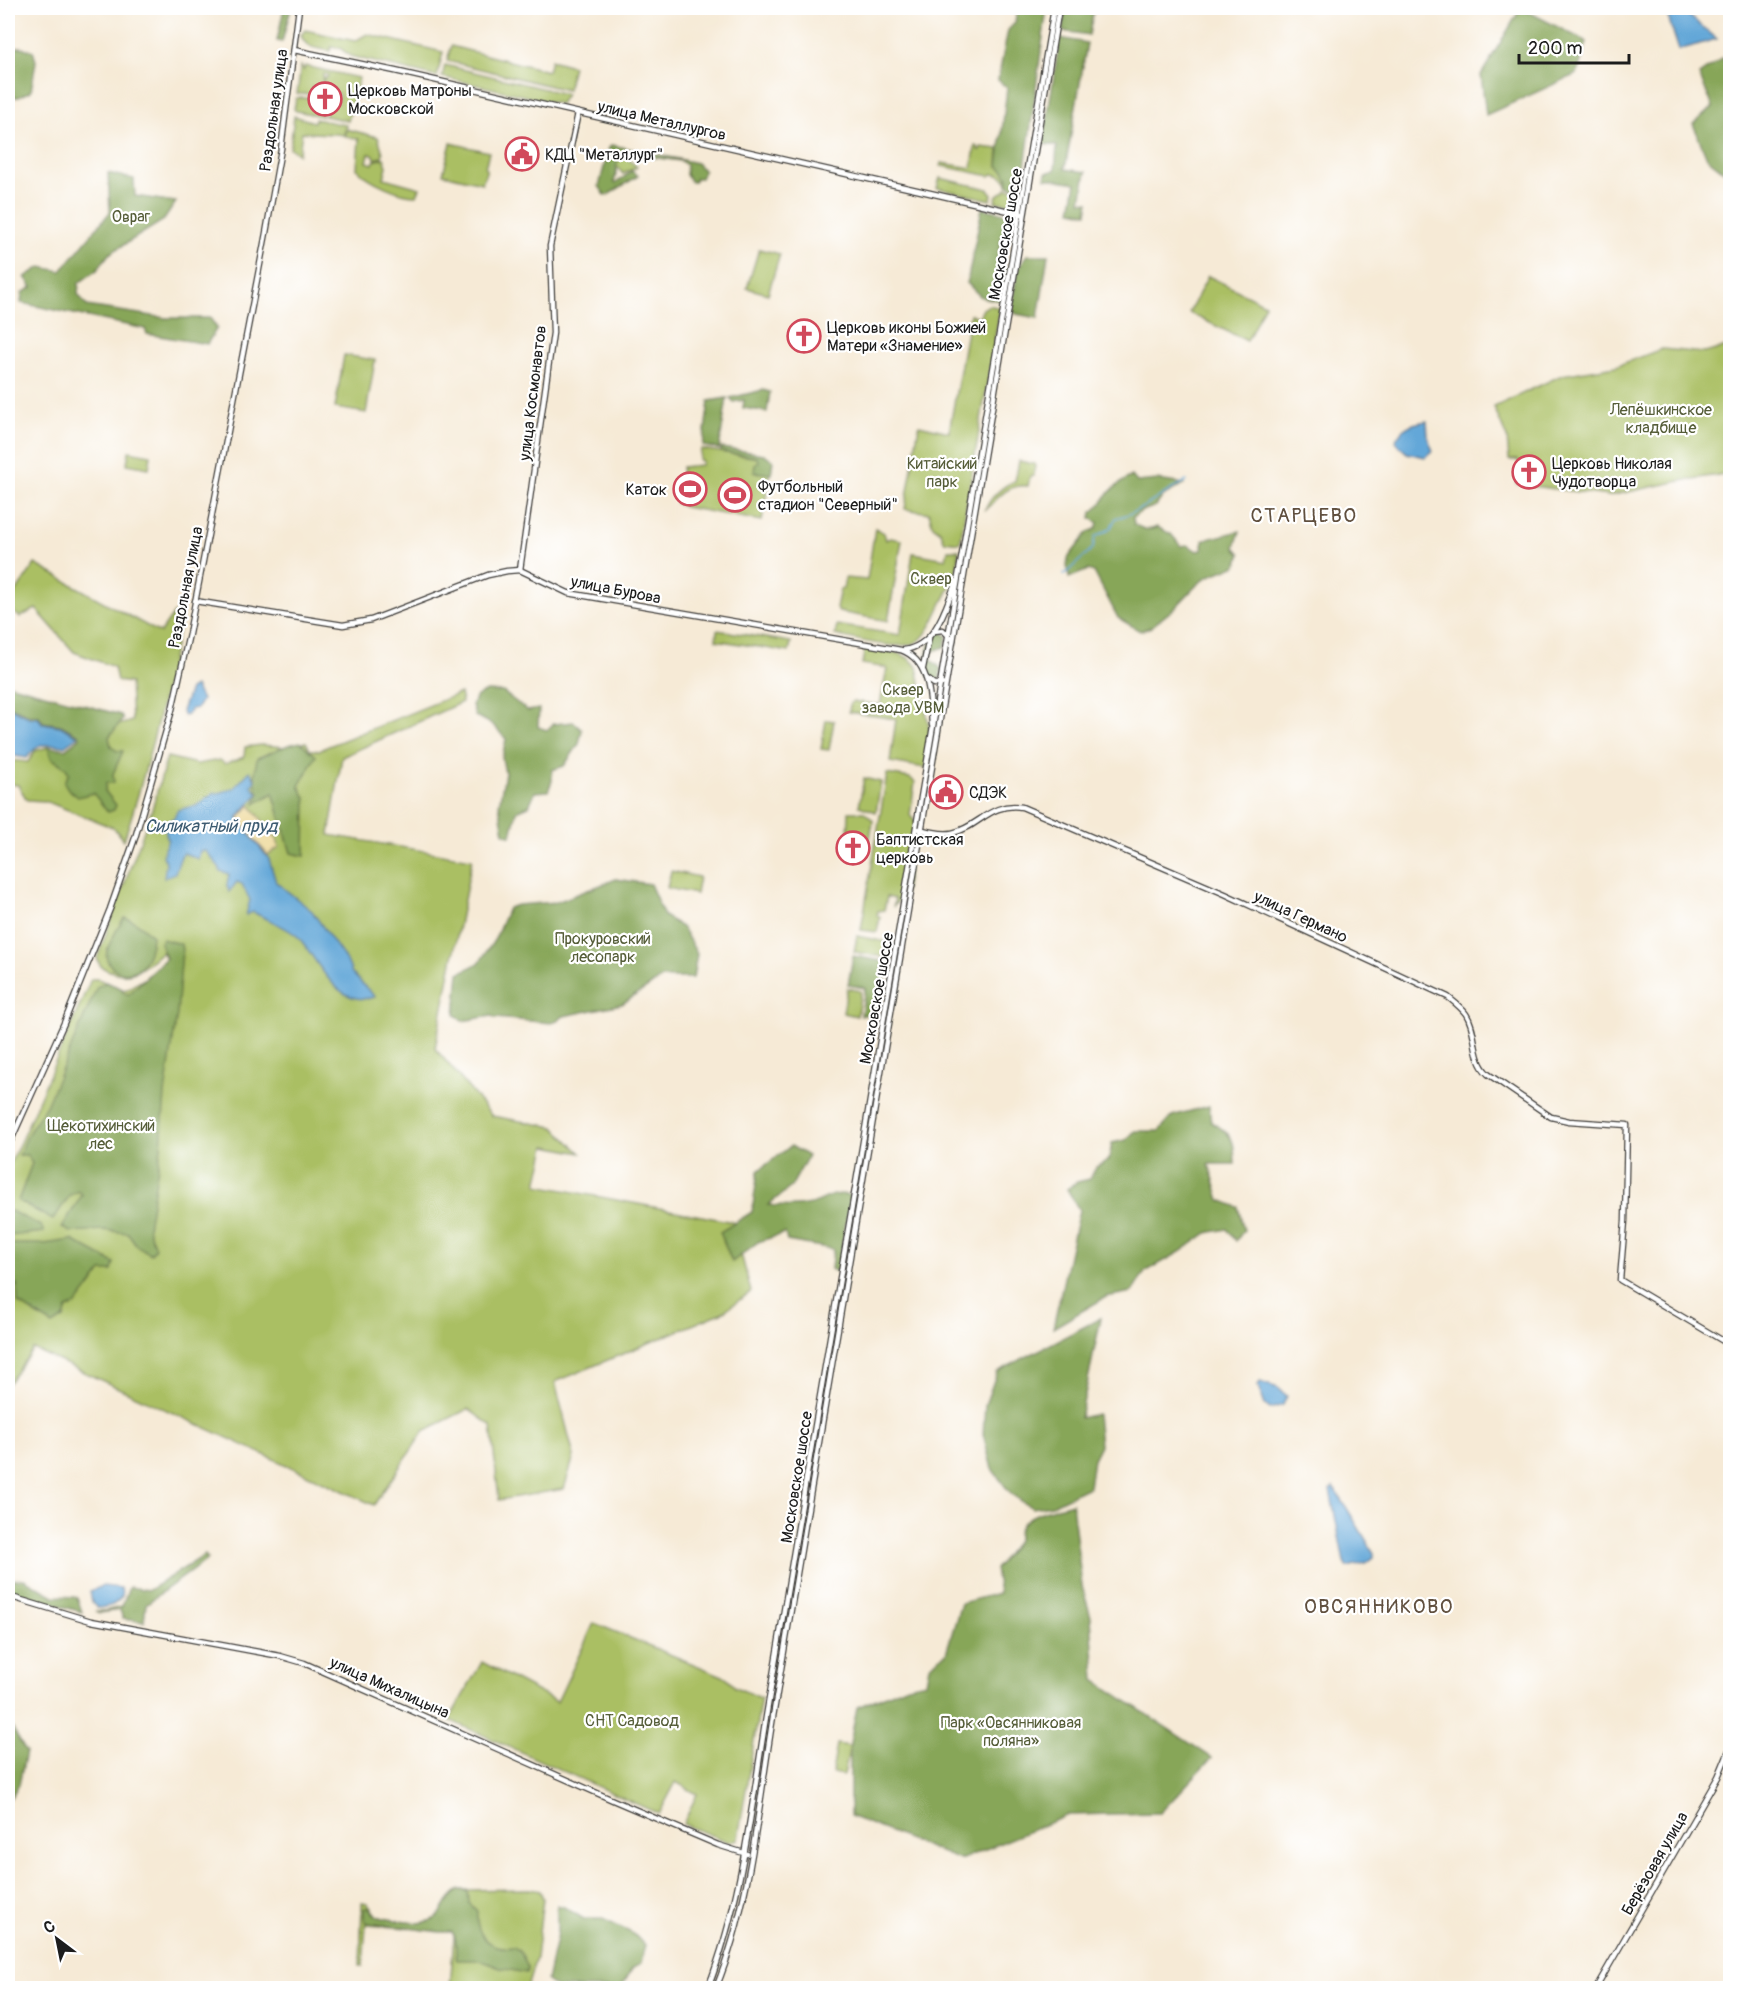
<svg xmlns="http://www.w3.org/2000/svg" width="1738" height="1996" viewBox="0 0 1738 1996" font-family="Pangolin,sans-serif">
<rect width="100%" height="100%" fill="#fff"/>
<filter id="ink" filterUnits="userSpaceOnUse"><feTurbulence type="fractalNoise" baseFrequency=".0167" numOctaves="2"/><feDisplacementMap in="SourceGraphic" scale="12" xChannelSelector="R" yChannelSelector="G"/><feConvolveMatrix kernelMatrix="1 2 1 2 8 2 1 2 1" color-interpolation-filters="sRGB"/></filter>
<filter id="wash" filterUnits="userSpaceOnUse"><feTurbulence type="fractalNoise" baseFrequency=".008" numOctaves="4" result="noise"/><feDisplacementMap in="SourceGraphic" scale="24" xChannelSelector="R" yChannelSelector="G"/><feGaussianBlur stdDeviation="1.35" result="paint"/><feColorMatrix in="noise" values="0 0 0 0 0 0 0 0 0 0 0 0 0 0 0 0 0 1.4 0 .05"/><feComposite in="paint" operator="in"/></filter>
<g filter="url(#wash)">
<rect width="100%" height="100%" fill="#f6ead6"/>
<!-- green -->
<g fill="#aabf63" stroke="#636e40" stroke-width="1.5">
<path d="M305 30 355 41 367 34 443 52 437 77 350 56 340 48 331 47 330 51C318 48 305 49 301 35Z"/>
<path d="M451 46 548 71 551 60 573 66 567 90 447 61Z"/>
<path d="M445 65 566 94 560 104 442 77Z"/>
<path d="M301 66 304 70 305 66 359 78 348 121 325 116 327 107H332L337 104 339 96 334 89 323 87 324 78H327L328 75 323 74 322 87H312V94H297Z"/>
<path d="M296 98H311L312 106H323L322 116 296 111 294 109Z"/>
<path d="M294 116 314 122 315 119 346 125 344 135C330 133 317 134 302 132L299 154 290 148Z"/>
<path d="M346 129 378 137 383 153 382 157 375 159 374 155 369 154 367 162 373 164 374 161 384 158 387 166 384 178 420 188 417 195C400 196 369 181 357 169L359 139 345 136Z"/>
<path d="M451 143 489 152 485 168 487 169 482 183 443 174Z"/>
<path d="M975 146 978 147V150H980L981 147 999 149 998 166 1004 171 1008 178 1007 185C1006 176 1000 175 992 174L990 176 941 166V163L972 168Z"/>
<path d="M619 153H622L637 167 623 174 616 166Z"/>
<path d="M940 178 988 189 992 194 991 200 937 188Z"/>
<path d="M1006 188 1021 191 1017 204 995 202 997 195 1005 191Z"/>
<path d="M759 249 780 254 768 294 747 288Z"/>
<path d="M1208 276 1265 304 1247 341 1189 313Z"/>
<path d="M989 305 1000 308 960 543 944 541 941 532 933 526 929 513 905 509 919 425 949 432 970 314 979 317 983 309Z"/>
<path d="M1730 346V473L1680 481 1609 496 1517 484V482L1540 472 1541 466 1534 464 1523 470 1517 460H1509L1507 438 1494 407 1562 375 1616 366 1662 349 1705 353Z"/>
<path d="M344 355 375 360 366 413 335 408Z"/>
<path d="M701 449 772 460 762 521 684 507 676 503 682 467 701 465 702 461 699 460Z"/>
<path d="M129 451 151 455 149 468 127 464Z"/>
<path d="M1019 461 1035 464 1034 476H1030L1028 486C1008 483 998 498 985 511 989 498 1003 485 1015 481Z"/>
<path d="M875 528 884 533 886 540 890 538 902 540 888 621 839 612 836 608 840 589H843L845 578 867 580Z"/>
<path d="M948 550H959C959 570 951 586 942 603 936 615 931 630 921 639 907 654 855 639 835 635L837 625 900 635 913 553 946 559Z"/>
<path d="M35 564 160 633 174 613 182 612C166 689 149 765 124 840L114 828 45 801 27 800 18 785 8 784V760L28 762 35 751 48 747 65 749 82 736 132 721 130 683 117 681 114 667 74 652 36 609 20 617 8 609V604Z"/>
<path d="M717 630 791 642 789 652 716 640Z"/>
<path d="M865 647C883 651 906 650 917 667L930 731 925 768 890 762 896 719 849 712 850 704 853 701 880 705 887 668 862 664Z"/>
<path d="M460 693 462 702 342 757 329 835 472 859 435 1048 492 1116 554 1127 581 1153 546 1146 537 1185 733 1222 751 1292 721 1313 555 1382 574 1456 564 1489 499 1500 491 1426 468 1409 424 1431 374 1505 33 1349 8 1384V1322L10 1317 8 1310V1168L27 1127 91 979H98L125 990 144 979 166 958 162 952C144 966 134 981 110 971 103 968 99 967 97 958L152 809 167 757 197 764 220 760 225 764 244 757 245 747 261 745 287 747 306 742 310 750H319Z"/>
<path d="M826 720 834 721 829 750 821 749Z"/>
<path d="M887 774 910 778 915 782 910 815 916 823 905 893 893 907 895 899 887 897 884 910 878 911 877 916 880 917 877 932 861 930Z"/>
<path d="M864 778 881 782 876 812 859 806Z"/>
<path d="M849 812H864L873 820 870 839 848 837Z"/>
<path d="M671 871 699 877 696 894 667 888Z"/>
<path d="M857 936 892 943 889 958 854 952Z"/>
<path d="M847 988 861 991 857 1016 843 1013Z"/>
<path d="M594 1623 725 1677 735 1687 761 1698 738 1839 728 1842 683 1824 697 1794 676 1782 659 1814 449 1720 482 1662 557 1702Z"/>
<path d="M837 1744 850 1746 844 1775 832 1773Z"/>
<path d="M530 1889 540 1891 543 1898 536 1958 527 1988H450L454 1936 452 1931 366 1925 363 1966H360L362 1902 367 1903 377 1916C390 1921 429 1928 439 1917 448 1908 447 1896 460 1890Z"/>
</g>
<!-- forest -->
<g fill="#87a659" stroke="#52613a" stroke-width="1.5">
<path d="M284 8H291L282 42 277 41Z"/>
<path d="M1017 8H1047L1022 189 1007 185 1008 178 1004 171 998 166 1007 88 998 80 1008 30 1015 23Z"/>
<path d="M1066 8H1094L1089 35 1062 31Z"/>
<path d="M1521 8 1587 42 1577 74 1486 115 1481 75Z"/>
<path d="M1060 38 1087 43 1065 169 1086 172 1081 201 1089 202 1087 213 1071 210 1076 183 1045 178 1046 173 1055 170 1057 146 1043 144Z"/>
<path d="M21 47 33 51 36 61 31 91 19 97 8 98V48Z"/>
<path d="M1723 58 1730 82V176L1707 158 1693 124 1713 107 1699 75Z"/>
<path d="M612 145 697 163 704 171 701 178H696L694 182H691L686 175V165L681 161 619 153 617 155 620 158C613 167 619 171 614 182L616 183 632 171 638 176 608 195H605L599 186 609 148Z"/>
<path d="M108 173 134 179 135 196 176 202 164 220 109 254 97 270 79 283 78 294 87 306 166 318H210L217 328 207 344 147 334 145 329 21 303 22 293 32 287 25 277 41 267 61 271 110 212Z"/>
<path d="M982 208 1004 213 1014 222 1002 237 997 260 1006 268 1001 301 981 297 967 283Z"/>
<path d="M1027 255H1048L1038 318 1016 314 1012 310C1014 292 1015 269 1027 255Z"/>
<path d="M763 390 770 392 767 412 743 408 744 400 733 402 730 398Z"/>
<path d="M727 398 719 449 703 446 709 401Z"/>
<path d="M721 448 764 454 773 460 771 474 754 472 755 464 759 461 756 457 721 452Z"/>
<path d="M1132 476 1137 482 1158 480 1184 484 1163 496 1156 506 1142 511 1133 517 1134 524C1143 529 1148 532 1157 527L1171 534 1181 546 1188 545 1197 551 1202 550 1203 540 1240 531 1235 547 1241 554 1237 565 1207 577 1196 586 1176 607 1151 627 1140 631 1118 618 1094 572 1088 570 1069 578 1067 566 1068 558 1088 532 1096 529 1098 523 1091 518 1092 512C1100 507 1102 501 1108 494 1115 486 1122 481 1132 476Z"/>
<path d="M938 632 945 634 947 637 945 647 933 651 931 660 941 668 940 679 933 682C920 672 926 641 938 632Z"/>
<path d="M8 684 121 715 123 719 109 737 111 746 117 751H123L113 774 114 783H106L105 791 116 805 114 810 108 812 93 793 78 797 68 789 64 782 69 773 65 767 51 758 48 747 65 749 80 738 79 735 61 725 43 722 39 716H31L8 706Z"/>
<path d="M487 691 503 692 528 711 539 709 538 727 547 730 553 724 574 722 582 730 579 744 564 766 552 770V781L548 791 535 792 529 806 517 811 511 836 504 833 499 805 505 773 502 758 506 739 492 724 475 716 472 705 477 696Z"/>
<path d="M300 742 316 756 299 786 306 798 305 856 291 853 273 793 255 804 259 793C253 784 255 770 257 758L288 745Z"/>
<path d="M616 879 650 884 664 916 682 927 697 954 693 978H662L622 1004 564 1016 552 1023 495 1018 492 1016 462 1021 455 1014 459 973 479 963 495 939 508 908 517 905 557 902Z"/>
<path d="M124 918C135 919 144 929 152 936 148 991 101 974 107 951 110 940 118 928 124 918Z"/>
<path d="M162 939 181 944 182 951 177 1014 165 1093 161 1148 148 1228 155 1248 151 1254 137 1246 128 1233 103 1230 70 1232 62 1227 82 1195 79 1191 70 1195 53 1220 18 1201 32 1163 27 1155H19L29 1132 46 1106 97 987 106 982 121 988 124 993 129 994 166 958 160 943Z"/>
<path d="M853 956 889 962 883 994 875 1012 861 1016 865 988 848 985Z"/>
<path d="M1209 1106 1211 1122C1234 1135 1234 1139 1235 1164H1209L1220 1200 1238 1207 1244 1230 1236 1241 1227 1229 1207 1233 1180 1252 1145 1272 1132 1292 1106 1297 1053 1328 1079 1210 1067 1189 1077 1182 1090 1179 1096 1167 1109 1160 1112 1143 1126 1140 1135 1131H1159L1172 1116Z"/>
<path d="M791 1146 808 1156 791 1187 768 1205C782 1207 797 1207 811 1204 830 1199 827 1192 851 1195L837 1272 831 1269 833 1249 787 1241 785 1233 758 1242 732 1262 720 1232 752 1212 758 1171Z"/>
<path d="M11 1211 41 1226 44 1232 8 1236V1214Z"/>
<path d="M72 1240 114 1263 112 1271H102L76 1305 67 1309 64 1318 53 1325 18 1303 17 1284 8 1294V1244H44Z"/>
<path d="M1101 1318 1080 1418 1097 1414 1100 1445 1093 1459 1089 1487 1052 1505 1032 1508 1011 1494 992 1469 983 1434 985 1405 997 1372Z"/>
<path d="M1072 1503 1082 1586 1091 1617 1095 1680 1212 1758 1160 1813 1068 1815 960 1860 850 1816V1743L857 1707 908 1686 926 1682 929 1666 946 1653 961 1603 999 1593 995 1569 1018 1540C1014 1514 1053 1509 1072 1503Z"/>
<path d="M205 1555 208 1559 146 1604 144 1622 123 1619 120 1610 100 1613 95 1611H104L122 1607 129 1587 149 1590Z"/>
<path d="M24 1579 54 1596 77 1597 82 1612 8 1590V1580Z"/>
<path d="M8 1721 26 1752 19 1785 8 1801Z"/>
<path d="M460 1890 468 1891 469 1903 477 1911C475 1935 489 1950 514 1947L521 1953 528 1968 526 1973 500 1968 480 1960H457C454 1951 459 1940 452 1932H440L367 1923 364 1918V1909L367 1907 377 1916 383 1918C404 1921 432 1931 444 1908 449 1900 451 1894 460 1890Z"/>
<path d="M557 1905 564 1907 584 1919H603L634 1934 645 1946 641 1963 632 1969 621 1988H557L547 1981 557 1934Z"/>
</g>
<!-- sand -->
<path fill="#eeda9e" stroke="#857b5d" stroke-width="1.5" d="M250 805 277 839 279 847 268 855 249 834 239 818Z"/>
<!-- water -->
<g fill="#64a7d8" stroke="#40627a" stroke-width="1.5">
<path d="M1665 8H1680L1717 39 1679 50Z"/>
<path d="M1427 421 1428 438 1433 451 1425 457 1407 453 1395 442C1401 427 1412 423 1427 421Z"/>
<path d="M195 686 202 700 197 708 191 709 187 714 183 715 182 711 190 689Z"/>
<path d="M8 707 31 718 38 717 42 723 60 726 78 736 64 746C47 744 37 742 27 758L8 755Z"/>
<path d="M250 771 255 780 252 786 258 794 237 818 269 859 276 882 312 911 348 963 352 973 375 997C336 1009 319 961 299 938 290 928 265 919 253 912L246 915 250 900 242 884 237 882 229 892 227 885 229 874 220 871V868L206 851H200L198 859 184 853 181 856 175 873 164 878 166 862 163 856 164 849 168 840C164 831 164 823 174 818L178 810 197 805 215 792 216 794 234 788Z"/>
<path d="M1260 1382 1278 1388 1287 1396 1283 1405 1270 1409 1265 1405 1258 1386Z"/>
<path d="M1334 1487 1374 1553V1557L1365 1563 1347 1567 1344 1562 1330 1490Z"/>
<path d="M103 1586 121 1588 122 1596C115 1606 109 1607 97 1608L92 1603 90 1591Z"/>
</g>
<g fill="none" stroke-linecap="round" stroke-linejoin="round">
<!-- stream -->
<path stroke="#64a7d8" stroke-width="1.5" d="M1064 575 1093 548 1095 537 1110 529 1116 518C1143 512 1163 492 1187 481"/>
</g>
</g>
<g filter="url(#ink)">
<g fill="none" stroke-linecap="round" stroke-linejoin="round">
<defs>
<g id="secondary">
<path d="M294 50 395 71 1022 214"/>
<path d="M520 570 553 333 550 246 578 113"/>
<path d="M195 601 343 625 371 620 488 575 507 571 520 570 568 593 901 650C931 661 930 698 932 725"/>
<path d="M934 631 943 630 953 640"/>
<path d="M904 650C937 645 945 608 956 582"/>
<path d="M923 668 929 638"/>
<path d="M926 678 934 684H942"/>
<path d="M919 829C930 832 942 835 952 833 980 827 989 802 1022 807L1225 894 1448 997C1454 1002 1461 1007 1466 1014 1478 1032 1471 1058 1488 1074L1551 1117 1569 1121 1627 1125 1625 1221 1620 1280 1730 1345"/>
<path d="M8 1147 64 1023 110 909 135 838 172 710 189 634 266 233 281 149 299 8"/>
<path d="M1596 1988 1718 1777 1730 1748"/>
</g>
<g id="primary">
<path d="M8 1596 91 1621 280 1656 304 1663 615 1801 718 1845 747 1854"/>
<path d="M708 1988C742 1900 751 1810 766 1717L1054 8"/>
<path d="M716 1988C751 1902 758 1808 773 1717L1059 8"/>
</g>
</defs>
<!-- secondary casing -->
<use href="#secondary" stroke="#3d3b38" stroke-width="7"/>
<!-- primary casing -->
<use href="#primary" stroke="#3d3b38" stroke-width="7"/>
<!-- secondary -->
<use href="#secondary" stroke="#fff" stroke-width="4.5"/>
<!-- primary -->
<use href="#primary" stroke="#fff" stroke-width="4.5"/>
</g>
</g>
<!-- icons -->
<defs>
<symbol id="church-ring" viewBox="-11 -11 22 22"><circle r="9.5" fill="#fff" stroke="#d1495b" stroke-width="1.5"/><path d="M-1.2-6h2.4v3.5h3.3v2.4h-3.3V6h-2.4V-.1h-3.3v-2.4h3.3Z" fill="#d1495b"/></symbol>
<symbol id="civic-ring" viewBox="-11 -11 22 22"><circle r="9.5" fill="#fff" stroke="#d1495b" stroke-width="1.5"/><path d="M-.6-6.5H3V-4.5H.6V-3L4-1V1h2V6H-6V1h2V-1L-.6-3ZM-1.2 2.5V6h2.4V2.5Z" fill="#d1495b"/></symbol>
<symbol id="stadium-ring" viewBox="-11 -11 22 22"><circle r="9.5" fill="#fff" stroke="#d1495b" stroke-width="1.5"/><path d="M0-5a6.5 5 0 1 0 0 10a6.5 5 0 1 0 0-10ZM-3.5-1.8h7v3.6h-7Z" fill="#d1495b"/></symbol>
</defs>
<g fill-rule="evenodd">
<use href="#church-ring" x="306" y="80" width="38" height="38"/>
<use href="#civic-ring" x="503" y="135" width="38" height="38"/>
<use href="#church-ring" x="785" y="317" width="38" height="38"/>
<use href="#church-ring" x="1510" y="453" width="38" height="38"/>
<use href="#stadium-ring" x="671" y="470" width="38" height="38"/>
<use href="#stadium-ring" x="716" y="476" width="38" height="38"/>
<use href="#civic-ring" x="927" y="773" width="38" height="38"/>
<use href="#church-ring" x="834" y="829" width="38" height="38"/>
</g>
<g text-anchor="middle" stroke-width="4.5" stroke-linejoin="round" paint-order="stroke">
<!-- poi labels -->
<g font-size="16" fill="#1c1c1c" stroke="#fff" text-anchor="start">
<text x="348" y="96">Церковь Матроны<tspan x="348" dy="18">Московской</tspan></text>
<text x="545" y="160">КДЦ "Металлург"</text>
<text x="827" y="333">Церковь иконы Божией<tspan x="827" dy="18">Матери «Знамение»</tspan></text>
<text x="1552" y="469">Церковь Николая<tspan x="1552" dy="18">Чудотворца</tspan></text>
<text x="758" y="492">Футбольный<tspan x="758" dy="18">стадион "Северный"</tspan></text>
<text x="667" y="495" text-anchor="end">Каток</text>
<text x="969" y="798">СДЭК</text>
<text x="876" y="845">Баптистская<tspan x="876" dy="18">церковь</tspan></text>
</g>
<!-- street labels -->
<g font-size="16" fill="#1c1c1c" stroke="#fff">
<text transform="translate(273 110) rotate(-82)" y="6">Раздольная улица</text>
<text transform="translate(662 120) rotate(13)" y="6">улица Металлургов</text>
<text transform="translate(1005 234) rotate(-80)" y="6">Московское шоссе</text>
<text transform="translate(532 393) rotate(-83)" y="6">улица Космонавтов</text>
<text transform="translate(185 587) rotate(-79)" y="6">Раздольная улица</text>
<text transform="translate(616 589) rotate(11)" y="6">улица Бурова</text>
<text transform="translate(1301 916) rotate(25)" y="6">улица Германо</text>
<text transform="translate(876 998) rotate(-80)" y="6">Московское шоссе</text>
<text transform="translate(796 1477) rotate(-81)" y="6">Московское шоссе</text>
<text transform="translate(390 1687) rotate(24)" y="6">улица Михалицына</text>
<text transform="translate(1654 1863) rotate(-60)" y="6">Берёзовая улица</text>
</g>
<!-- park labels -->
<g font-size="16" fill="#555d38" stroke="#fff">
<text x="131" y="222">Овраг</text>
<text x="1661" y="415">Лепёшкинское<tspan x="1661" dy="18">кладбище</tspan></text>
<text x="942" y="469">Китайский<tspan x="942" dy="18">парк</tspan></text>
<text x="931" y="584">Сквер</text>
<text x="903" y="695">Сквер<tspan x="903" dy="18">завода УВМ</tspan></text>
<text x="603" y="944">Прокуровский<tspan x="603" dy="18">лесопарк</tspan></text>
<text x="101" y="1131">Щекотихинский<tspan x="101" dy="18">лес</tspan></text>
<text x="632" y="1726">СНТ Садовод</text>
<text x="1011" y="1728">Парк «Овсянниковая<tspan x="1011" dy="18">поляна»</tspan></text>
</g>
<!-- water labels -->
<g font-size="18" font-style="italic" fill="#3c5b71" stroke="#fff">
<text x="211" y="832">Силикатный пруд</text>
</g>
<!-- quarter labels -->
<g font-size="20" letter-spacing="1.5" fill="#604f3e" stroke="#fff">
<text x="1304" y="522">СТАРЦЕВО</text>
<text x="1379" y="1613">ОВСЯННИКОВО</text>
</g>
</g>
<!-- margin -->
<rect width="1738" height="1996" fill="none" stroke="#fff" stroke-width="30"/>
<!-- north arrow -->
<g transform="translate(57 1939) rotate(328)" stroke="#ffffff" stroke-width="4.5" paint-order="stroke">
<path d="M0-4.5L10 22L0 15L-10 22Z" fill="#1c1c1c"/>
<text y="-9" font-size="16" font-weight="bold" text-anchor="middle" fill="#1c1c1c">С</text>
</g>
<!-- scale -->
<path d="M1519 54v9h110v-9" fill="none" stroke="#1c1c1c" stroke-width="3"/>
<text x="1528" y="54" font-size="18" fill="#1c1c1c" stroke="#ffffff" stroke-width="4.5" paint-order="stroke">200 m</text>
</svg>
